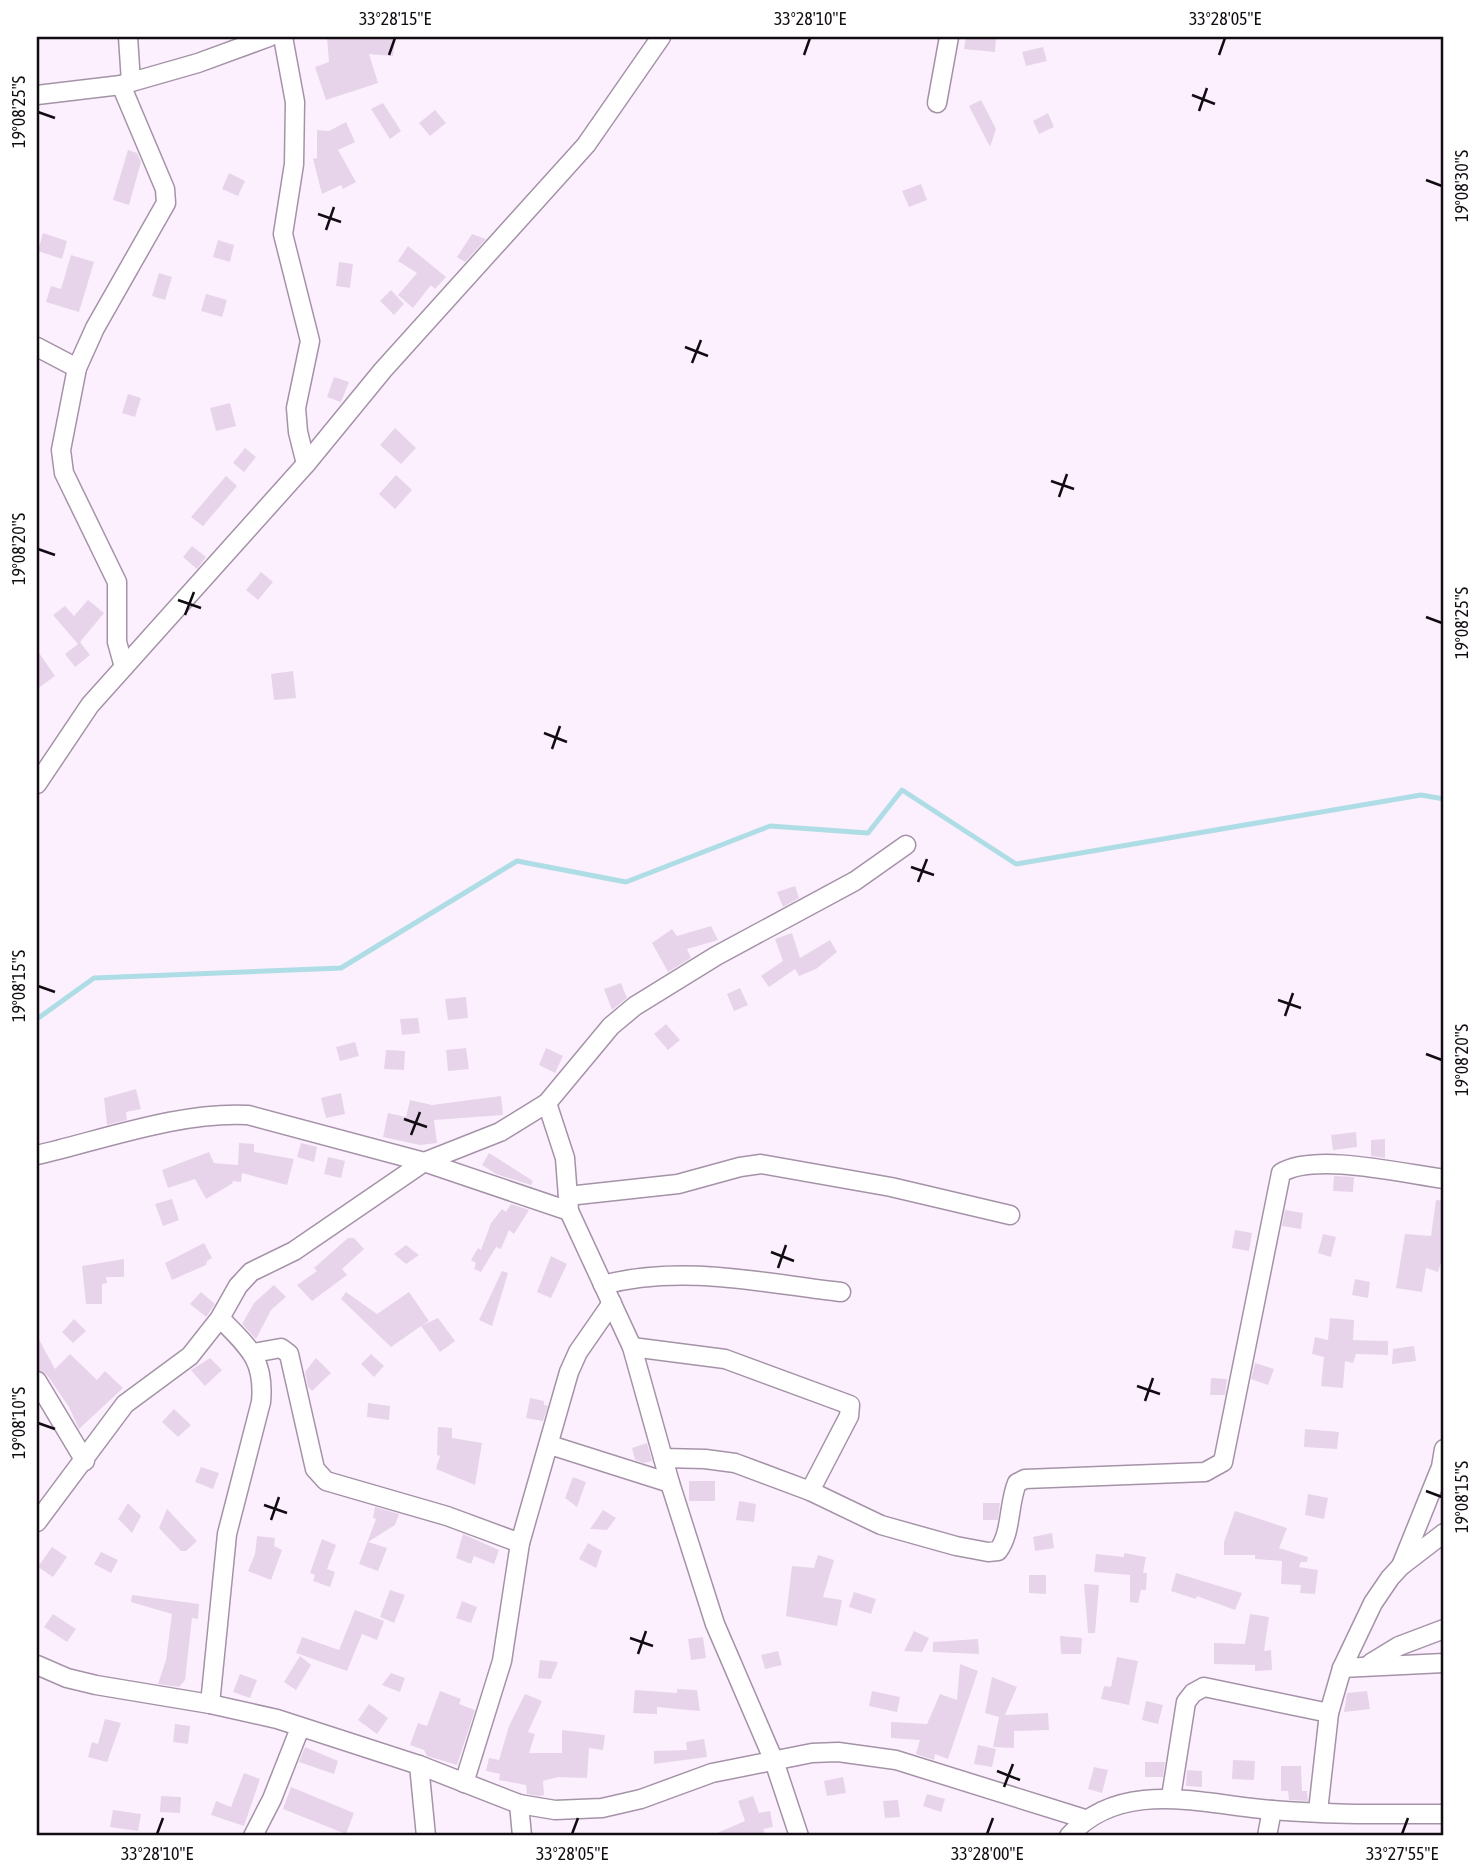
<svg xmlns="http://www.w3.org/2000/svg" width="1481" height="1873" viewBox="0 0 1481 1873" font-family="'Asap Condensed',sans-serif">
<rect width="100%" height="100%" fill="#fcf0fe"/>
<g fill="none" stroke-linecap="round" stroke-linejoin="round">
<!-- stream -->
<path stroke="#afdde6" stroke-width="5" d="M37 1019 94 978 341 968 517 861 626 882 770 826 868 833 902 790 1016 864 1421 795 1444 799"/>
</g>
<!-- building -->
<g fill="#e7d4ea">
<path d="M327 37H395L393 56 369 54 378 83 326 100 315 67 329 62Z"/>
<path d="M966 37H996L995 52 964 49Z"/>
<path d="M1043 47 1047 61 1026 66 1022 52Z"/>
<path d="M981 100 996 129 990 147 969 106Z"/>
<path d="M383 103 401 131 390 139 371 109Z"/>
<path d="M435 110 446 123 430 136 419 123Z"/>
<path d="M1048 113 1054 127 1039 134 1033 121Z"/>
<path d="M346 122 355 142 338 150 356 182 343 189 341 185 322 194 313 159 317 158V130L329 131Z"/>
<path d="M128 150 137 153 141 162 129 205 113 200Z"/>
<path d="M229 173 245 181 238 196 222 189Z"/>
<path d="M921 184 927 200 909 207 902 191Z"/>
<path d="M43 233 67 241 62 259 38 251Z"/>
<path d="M472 234 486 239 465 262 457 257Z"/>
<path d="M218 240 234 245 230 262 213 257Z"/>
<path d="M408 246 446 277 435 289 431 285 413 308 398 295 417 273 398 261Z"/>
<path d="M71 255 94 262 79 312 46 302 51 286 61 289Z"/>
<path d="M339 262 353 264 350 288 336 286Z"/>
<path d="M159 273 172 277 165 300 152 296Z"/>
<path d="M391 290 404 304 394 315 380 301Z"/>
<path d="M206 294 227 300 222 317 201 311Z"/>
<path d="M334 377 349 382 341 402 327 397Z"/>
<path d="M128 394 141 398 135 417 122 413Z"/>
<path d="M230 403 236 426 216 431 210 408Z"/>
<path d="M395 428 416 448 401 464 380 445Z"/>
<path d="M245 448 256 457 244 472 233 463Z"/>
<path d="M396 475 412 490 395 509 379 494Z"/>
<path d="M226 476 237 486 203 526 191 517Z"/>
<path d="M192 546 206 557 197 569 183 557Z"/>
<path d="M261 572 273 582 258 600 246 590Z"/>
<path d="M88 600 104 613 80 642 90 655 75 667 65 654 78 644 53 615 65 606 74 616Z"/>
<path d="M37 650 55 676 37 689Z"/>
<path d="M293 671 296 698 274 700 271 674Z"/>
<path d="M795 886 799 898 783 907 777 892Z"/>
<path d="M711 926 718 940 687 949 691 958 668 972 652 943 672 929 677 936Z"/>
<path d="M792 933 800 958 830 940 837 952 816 969 799 976 795 969 769 987 761 976 783 961 775 939Z"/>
<path d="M621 983 627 998 612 1010 604 989Z"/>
<path d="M740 988 748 1005 734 1011 727 994Z"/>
<path d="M466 997 468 1018 448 1020 445 999Z"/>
<path d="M418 1018 420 1033 402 1035 400 1019Z"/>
<path d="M666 1024 680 1040 668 1050 654 1034Z"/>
<path d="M355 1042 359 1056 340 1061 336 1047Z"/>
<path d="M466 1048 469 1069 448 1071 446 1050Z"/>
<path d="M546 1048 563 1056 555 1073 539 1065Z"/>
<path d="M386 1050 405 1051 404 1070 384 1069Z"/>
<path d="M136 1089 141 1109 126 1112 127 1120 107 1125 104 1098Z"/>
<path d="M341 1093 345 1114 326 1118 321 1098Z"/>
<path d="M501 1096 503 1115 434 1120 437 1143 420 1145 383 1137 388 1113 406 1117 410 1100 432 1105Z"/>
<path d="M1356 1132 1357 1147 1333 1150 1331 1135Z"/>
<path d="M1385 1139V1158L1371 1156V1140Z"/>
<path d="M239 1143 254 1144V1152L294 1159 287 1185 242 1173 241 1182 232 1181 233 1183 206 1199 195 1179 168 1188 162 1170 209 1152 214 1163 238 1165Z"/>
<path d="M301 1143 317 1147 314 1162 297 1157Z"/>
<path d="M489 1153 533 1181 531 1185 496 1174 482 1165Z"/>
<path d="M328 1157 345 1161 341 1178 324 1174Z"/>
<path d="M1334 1176 1354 1177 1353 1192 1333 1191Z"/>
<path d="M172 1199 179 1220 163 1226 155 1204Z"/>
<path d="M1436 1200 1444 1201V1253L1438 1272 1426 1268 1422 1292 1396 1288 1405 1234 1431 1236Z"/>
<path d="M511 1204 529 1210 514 1234 509 1230 501 1249 496 1247 481 1272 474 1269 476 1263 471 1260 478 1248 481 1250 491 1223 502 1209 506 1212Z"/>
<path d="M1285 1210 1303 1213 1301 1229 1282 1226Z"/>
<path d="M1235 1230 1252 1233 1249 1251 1232 1248Z"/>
<path d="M1323 1234 1336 1237 1331 1257 1318 1253Z"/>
<path d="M348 1238H354L364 1249 342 1269 347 1275 312 1301 297 1285 317 1271 314 1268Z"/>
<path d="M204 1243 212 1258 207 1261 206 1265 172 1280 165 1263Z"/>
<path d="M406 1245 419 1255 406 1264 394 1254Z"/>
<path d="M551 1256 567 1264 551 1298 537 1292Z"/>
<path d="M124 1259V1277H106L107 1283 102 1284V1304H86L82 1266Z"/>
<path d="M502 1271 508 1273 492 1326 479 1320Z"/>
<path d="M1355 1279 1370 1282 1368 1298 1352 1295Z"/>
<path d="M274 1285 286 1297 271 1310 256 1339 242 1324 254 1303Z"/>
<path d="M201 1292 215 1304 206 1317 190 1304Z"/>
<path d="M346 1292 377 1314 409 1292 429 1321 421 1326 438 1318 455 1341 440 1352 421 1326 391 1347 341 1299Z"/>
<path d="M1330 1318 1354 1320 1353 1340 1388 1341V1355L1356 1354 1353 1363 1345 1361 1343 1388 1321 1386 1324 1357 1312 1354 1315 1337 1328 1340Z"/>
<path d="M74 1319 86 1331 73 1343 62 1332Z"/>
<path d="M37 1336 55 1369 70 1354 97 1380 105 1371 123 1388 79 1429 69 1407 47 1375 37 1370Z"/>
<path d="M1414 1346 1416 1361 1392 1364 1393 1349Z"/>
<path d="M371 1354 384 1366 374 1377 361 1364Z"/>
<path d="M210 1358 222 1370 205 1386 191 1370Z"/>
<path d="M316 1358 331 1373 312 1391 308 1387 305 1372Z"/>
<path d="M1255 1363 1274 1369 1268 1385 1251 1379Z"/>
<path d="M1211 1378 1227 1379 1225 1395H1210Z"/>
<path d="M530 1398 544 1401V1405L548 1406 543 1421 526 1418Z"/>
<path d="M368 1403 390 1406 389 1420 367 1417Z"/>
<path d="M174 1409 191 1425 178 1437 162 1422Z"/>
<path d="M438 1427 452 1428V1438L482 1443 475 1485 436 1469 440 1456 437 1455Z"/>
<path d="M1305 1429 1339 1432 1337 1449 1304 1447Z"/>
<path d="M647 1443 652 1461 644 1463 635 1460 632 1448Z"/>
<path d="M201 1467 219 1473 213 1489 195 1482Z"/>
<path d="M573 1477 586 1482 577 1507 565 1498Z"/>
<rect x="689" y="1481" width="26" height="20"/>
<path d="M1308 1494 1328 1498 1324 1519 1305 1515Z"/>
<path d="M739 1501 756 1504 754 1522 736 1520Z"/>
<path d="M128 1503 141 1516 132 1533 118 1519Z"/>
<path d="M983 1503H1000L998 1520H983Z"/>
<path d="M375 1507 399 1514 395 1525 368 1542 387 1548 378 1571 359 1564 376 1519 373 1518Z"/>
<path d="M167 1509 197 1541 186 1551H181L159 1528Z"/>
<path d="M603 1510 616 1518 607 1530 590 1529Z"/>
<path d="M1235 1511 1287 1528 1279 1548 1308 1557 1307 1562H1301L1299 1567 1318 1570 1315 1594 1300 1593 1301 1585 1281 1584 1282 1561 1255 1559V1555H1224V1542Z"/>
<path d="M1052 1533 1054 1548 1035 1551 1033 1537Z"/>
<path d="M463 1534 499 1550 494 1564 474 1556 471 1564 456 1558Z"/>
<path d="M257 1536 275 1538 274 1546 282 1550 271 1580 248 1571 255 1554Z"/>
<path d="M322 1539 336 1545 327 1569 335 1572 330 1587 313 1581 315 1575 310 1573Z"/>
<path d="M588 1543 602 1551 596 1568 579 1559Z"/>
<path d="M52 1547 67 1557 53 1577 38 1567Z"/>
<path d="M101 1552 118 1560 111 1573 94 1564Z"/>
<path d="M1124 1553 1146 1557 1143 1573H1147L1146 1590H1141L1138 1603 1130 1602V1575L1094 1572 1096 1554 1124 1557Z"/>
<path d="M818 1555 834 1560 823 1597 842 1600 837 1626 786 1616 792 1566 814 1568Z"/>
<path d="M1176 1573 1242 1593 1235 1610 1197 1596 1196 1599 1171 1591Z"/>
<path d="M1029 1575H1046V1594L1029 1593Z"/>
<path d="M1084 1584 1099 1585 1095 1633H1088Z"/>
<path d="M390 1590 405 1595 394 1623 380 1617Z"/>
<path d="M854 1592 876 1599 871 1614 849 1607Z"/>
<path d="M132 1595 199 1604 198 1619 192 1618 185 1680 179 1687 158 1684 166 1660 172 1614 131 1602Z"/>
<path d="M462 1601 477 1607 471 1623 456 1618Z"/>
<path d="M355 1610 384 1621 377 1640 362 1634 347 1671 296 1653 302 1637 339 1650Z"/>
<path d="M53 1614 76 1629 67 1642 44 1627Z"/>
<path d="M1250 1614 1269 1617 1264 1651 1271 1650 1272 1670 1255 1671V1665L1214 1664V1643L1245 1644Z"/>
<path d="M914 1631 929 1638 922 1652 904 1651Z"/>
<path d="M1060 1636 1082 1638 1081 1654H1061Z"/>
<path d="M703 1637 706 1658 691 1660 688 1639Z"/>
<path d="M978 1639 979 1654 933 1652V1642Z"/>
<path d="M778 1651 782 1665 765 1669 761 1655Z"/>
<path d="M300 1656 311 1665 296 1690 284 1682Z"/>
<path d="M1117 1657 1138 1661 1129 1705 1101 1699 1104 1686 1111 1687Z"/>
<path d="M540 1660 558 1662 551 1679 538 1678Z"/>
<path d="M960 1664 978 1671 948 1759 935 1754 934 1760 916 1754 920 1740 891 1738V1722L927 1724 940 1694 957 1700Z"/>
<path d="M391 1673 405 1678 400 1692 382 1685Z"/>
<path d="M240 1674 257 1680 250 1698 233 1692Z"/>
<path d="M992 1677 1017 1687 1005 1715 1048 1713 1049 1730 1014 1731V1748L993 1747 999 1717 985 1713Z"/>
<path d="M677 1689 697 1690 700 1711 657 1707V1714L633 1713 635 1690 677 1693Z"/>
<path d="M440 1691 461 1699 459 1704 475 1710 457 1765 427 1756 424 1750 410 1745 418 1723 427 1726Z"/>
<path d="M872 1691 900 1697 897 1712 869 1706Z"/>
<path d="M1367 1691 1370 1709 1344 1712 1347 1693Z"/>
<path d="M525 1694 542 1701 528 1732 535 1734 529 1753H562V1730L605 1735 603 1750 589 1748 587 1778 558 1777 543 1781 544 1795 539 1796 527 1794 526 1785 499 1780 500 1774 486 1771 489 1758 499 1760 509 1726Z"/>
<path d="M1146 1701 1163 1705 1158 1724 1142 1720Z"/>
<path d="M369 1704 388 1718 377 1734 358 1720Z"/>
<path d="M105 1719 121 1723 107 1762 88 1757 92 1742 98 1744Z"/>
<path d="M175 1724 190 1726 188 1744 173 1742Z"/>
<path d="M704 1739 707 1757 654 1764V1751L687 1750 686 1742Z"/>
<path d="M978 1745 996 1749 992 1767 974 1764Z"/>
<path d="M305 1747 338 1761 334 1774 299 1762Z"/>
<path d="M1233 1760 1255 1761 1254 1780 1232 1779Z"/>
<path d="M1145 1762H1165L1163 1777H1145Z"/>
<path d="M1281 1766H1301L1302 1791H1307L1308 1801 1289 1800 1288 1791H1281Z"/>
<path d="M1094 1767 1108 1770 1102 1793 1088 1789Z"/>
<path d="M1187 1770 1202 1771V1787L1186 1786Z"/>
<path d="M244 1773 260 1779 244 1826 211 1815 216 1801 231 1807Z"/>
<path d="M843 1777 846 1793 827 1796 824 1781Z"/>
<path d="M291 1787 354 1813 346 1834 283 1809Z"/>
<path d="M927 1794 945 1799 941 1812 923 1806Z"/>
<path d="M161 1796 181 1797 180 1813 160 1812Z"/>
<path d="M753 1796 759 1813 770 1811 773 1827 763 1829 766 1836H710L745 1821 738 1801Z"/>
<path d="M898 1800 900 1817 885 1818 883 1801Z"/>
<path d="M113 1810 141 1814 138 1831 110 1827Z"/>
</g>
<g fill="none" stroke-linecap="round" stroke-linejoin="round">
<defs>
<g id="street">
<path d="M128 37 131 82"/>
<path d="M283 37 295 102 294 164 283 234 310 341 296 408 298 432 306 464"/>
<path d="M121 85 165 189 166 203 95 328 77 368 61 450 64 473 117 582V642L124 667"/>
<path d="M37 95 121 85 198 63 269 37"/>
<path d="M937 103 949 37"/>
<path d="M37 347 77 368"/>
<path d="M37 784 90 705 306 464 383 370 586 145 661 37"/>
<path d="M547 1103 565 1158 569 1211 632 1347 670 1483 715 1624 774 1761 799 1836"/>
<path d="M37 1155C102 1140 181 1111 248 1115L424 1162 569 1211"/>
<path d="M568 1196 678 1184 740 1167 761 1164 891 1187 1010 1215"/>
<path d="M603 1285C681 1264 762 1283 841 1292"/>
<path d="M632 1347 725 1359 850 1405 849 1416 810 1491"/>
<path d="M254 1353 281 1348 289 1354 315 1469 326 1481 447 1516 520 1543"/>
<path d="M37 1381 85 1461"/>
<path d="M550 1445 670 1483"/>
<path d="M663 1458 705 1459 735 1463 810 1491 881 1525 956 1546 988 1552 998 1551C1012 1532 1008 1505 1017 1483L1025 1479 1205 1472 1223 1462 1281 1173C1315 1152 1405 1174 1444 1179"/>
<path d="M37 1522 125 1404 190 1356 220 1318 238 1286 251 1272 294 1251 424 1162 500 1132 547 1103 611 1026 635 1006 716 956 855 881 906 845"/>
<path d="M1401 1566 1441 1467 1444 1449"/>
<path d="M1371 1663 1399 1646 1444 1629"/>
<path d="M37 1665 67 1678 96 1685 210 1704 277 1719 419 1765 519 1804 555 1810 602 1808 641 1799 712 1773 812 1753 838 1752 896 1760 1085 1819"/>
<path d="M1342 1668 1444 1663"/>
<path d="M210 1704 227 1534 261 1402C265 1359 248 1347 220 1318"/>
<path d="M419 1765 426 1836"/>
<path d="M464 1783 502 1661 520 1543 569 1372 578 1352 612 1303"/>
<path d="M1171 1797 1186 1702 1193 1693 1204 1687 1329 1713"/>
<path d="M519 1804 522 1836"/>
<path d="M1318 1811 1329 1713 1342 1668 1373 1603 1390 1578 1401 1566 1444 1533"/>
<path d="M253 1836 272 1799 300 1728"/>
<path d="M1069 1836C1122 1777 1205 1805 1272 1810 1329 1815 1387 1814 1444 1814"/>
<path d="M1267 1836 1272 1810"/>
</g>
</defs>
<!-- street casing -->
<use href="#street" stroke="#a592a8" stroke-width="21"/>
<!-- street -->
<use href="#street" stroke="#fff" stroke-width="18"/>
</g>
<!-- ticks -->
<path fill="none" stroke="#110b12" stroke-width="2.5" d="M389 55 395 38M804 55 810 38M1219 55 1225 38M1192 95 1215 104M1199 111 1207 88M38 112 55 118M1426 180 1442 186M318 214 341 222M326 230 334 207M685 347 708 356M692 363 701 340M1051 481 1074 489M1059 497 1067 474M38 549 55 555M178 600 201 608M185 615 194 592M1426 617 1442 623M544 733 567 742M552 749 560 726M911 867 934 875M918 882 927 859M38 986 55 992M1278 1000 1301 1008M1285 1016 1293 993M1426 1054 1442 1060M404 1119 427 1127M411 1135 420 1112M771 1252 794 1261M778 1268 786 1245M1137 1386 1160 1394M1145 1401 1153 1378M38 1423 55 1429M1426 1491 1442 1497M264 1505 287 1513M271 1520 279 1497M630 1638 653 1646M638 1654 646 1631M997 1771 1020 1780M1004 1787 1013 1764M157 1834 163 1818M572 1834 578 1818M987 1834 993 1818M1402 1834 1408 1818"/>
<!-- border -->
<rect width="1481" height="1873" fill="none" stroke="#ffffff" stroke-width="77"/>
<rect x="38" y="38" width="1404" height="1796" fill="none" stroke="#110b12" stroke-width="2.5"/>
<g font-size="18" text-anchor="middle" fill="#110b12">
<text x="395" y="25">33°28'15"E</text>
<text x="810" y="25">33°28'10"E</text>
<text x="1225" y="25">33°28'05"E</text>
<text transform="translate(19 112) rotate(-90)" y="6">19°08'25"S</text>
<text transform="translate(1462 186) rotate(-90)" y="6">19°08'30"S</text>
<text transform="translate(19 549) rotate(-90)" y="6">19°08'20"S</text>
<text transform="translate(1462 623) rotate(-90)" y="6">19°08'25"S</text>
<text transform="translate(19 986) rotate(-90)" y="6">19°08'15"S</text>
<text transform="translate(1462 1060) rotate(-90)" y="6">19°08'20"S</text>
<text transform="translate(19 1423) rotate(-90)" y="6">19°08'10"S</text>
<text transform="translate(1462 1497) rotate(-90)" y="6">19°08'15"S</text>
<text x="157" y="1860">33°28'10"E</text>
<text x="572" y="1860">33°28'05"E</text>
<text x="987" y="1860">33°28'00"E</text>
<text x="1402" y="1860">33°27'55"E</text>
</g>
</svg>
